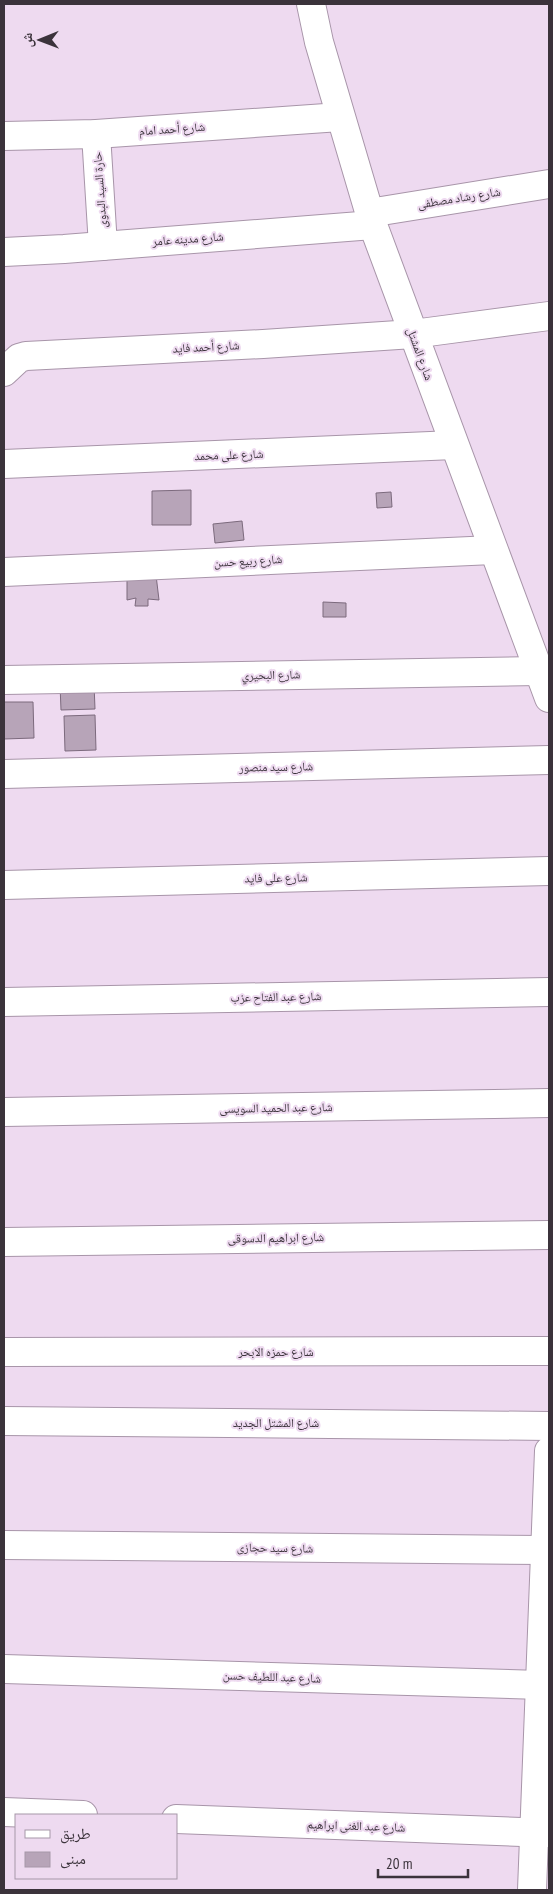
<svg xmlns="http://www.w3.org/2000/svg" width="553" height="1894" viewBox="0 0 553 1894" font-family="'PT Sans Narrow','Noto Naskh Arabic',sans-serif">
<rect width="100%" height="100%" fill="#eedaf0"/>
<!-- building -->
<g fill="#b7a4b8" stroke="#7c6a7d">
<path d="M191 490V525H152V491Z"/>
<path d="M391 492 392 507 377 508 376 493Z"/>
<path d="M242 521 244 540 215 543 213 524Z"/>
<path d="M127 575H156L159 600 148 599V606H135L136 598 127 600Z"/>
<path d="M323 602 346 603V617H323Z"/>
<path d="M94 684 95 709 61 710 60 685Z"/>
<path d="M4 702H33L34 738 4 739Z"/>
<path d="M95 715 96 750 65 751 64 716Z"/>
</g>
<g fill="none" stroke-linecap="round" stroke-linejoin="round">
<defs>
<g id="minor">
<path d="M311 4 319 42 373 225 549 698"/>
<path d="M96 134 103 246"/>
<path d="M4 136 96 134 340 117"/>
<path d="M369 213 549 184"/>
<path d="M4 252 64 249 373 225"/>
<path d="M4 372 19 358 26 356 263 344 413 334 549 316"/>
<path d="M4 464 454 445"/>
<path d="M4 572 493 550"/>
<path d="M4 680 538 671"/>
<path d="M4 774 549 760"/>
<path d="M4 885 549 871"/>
<path d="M4 1002 549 992"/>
<path d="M4 1112 549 1103"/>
<path d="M4 1242 549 1235"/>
<path d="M4 1352 549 1351"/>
<path d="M4 1421 549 1426"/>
<path d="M4 1545 546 1550"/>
<path d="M4 1669 541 1685"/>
<path d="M4 1812 83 1815"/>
<path d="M176 1819 549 1833"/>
<path d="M532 1890 549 1451"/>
</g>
</defs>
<!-- minor casing -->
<use href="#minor" stroke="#a895a9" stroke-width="30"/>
<!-- minor -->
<use href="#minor" stroke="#fff" stroke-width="28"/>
</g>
<g text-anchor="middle" stroke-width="4" stroke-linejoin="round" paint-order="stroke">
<!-- street labels -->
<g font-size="12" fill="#3b333b" stroke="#eedaf0">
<text transform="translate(172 129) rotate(-4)" y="4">شارع أحمد امام</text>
<text transform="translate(100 190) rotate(-94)" y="4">حارة السيد البدوى</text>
<text transform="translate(459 198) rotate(-9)" y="4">شارع رشاد مصطفى</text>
<text transform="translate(188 239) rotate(-4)" y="4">شارع مدينه عامر</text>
<text transform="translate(206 347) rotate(-3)" y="4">شارع أحمد فايد</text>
<text transform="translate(420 354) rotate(70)" y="4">شارع المشتل</text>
<text transform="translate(229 455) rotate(-2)" y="4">شارع على محمد</text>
<text transform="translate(248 561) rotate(-3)" y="4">شارع ربيع حسن</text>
<text transform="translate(271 675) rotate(-1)" y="4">شارع البحيري</text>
<text transform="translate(276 767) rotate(-1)" y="4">شارع سيد منصور</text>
<text transform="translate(276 878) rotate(-1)" y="4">شارع على فايد</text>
<text transform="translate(276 997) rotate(-1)" y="4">شارع عبد الفتاح عزب</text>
<text transform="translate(276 1108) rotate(-1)" y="4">شارع عبد الحميد السويسى</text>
<text transform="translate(276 1238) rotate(-1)" y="4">شارع ابراهيم الدسوقى</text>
<text x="276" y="1356">شارع حمزه الابحر</text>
<text x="276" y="1427">شارع المشتل الجديد</text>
<text transform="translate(275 1548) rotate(1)" y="4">شارع سيد حجازى</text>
<text transform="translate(272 1677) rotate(2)" y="4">شارع عبد اللطيف حسن</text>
<text transform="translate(356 1826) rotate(2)" y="4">شارع عبد الغنى ابراهيم</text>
</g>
</g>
<!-- border -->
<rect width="553" height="1894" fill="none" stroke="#3b333b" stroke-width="10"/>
<!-- legend -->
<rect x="15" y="1814" width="162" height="65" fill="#eedaf0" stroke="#a697a8"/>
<rect x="25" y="1830" width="25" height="8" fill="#ffffff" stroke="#a697a8"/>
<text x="60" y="1839" font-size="15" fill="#3b333b">طريق</text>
<rect x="25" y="1852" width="25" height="15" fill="#b7a4b8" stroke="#a697a8"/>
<text x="60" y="1864" font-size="15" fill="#3b333b">مبنى</text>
<!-- north arrow -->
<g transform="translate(40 40) rotate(269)" stroke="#eedaf0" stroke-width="4" paint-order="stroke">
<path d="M0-4L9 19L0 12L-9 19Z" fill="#3b333b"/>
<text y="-8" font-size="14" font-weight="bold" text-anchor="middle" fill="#3b333b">ش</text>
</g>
<!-- scale -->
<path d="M378 1869v8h90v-8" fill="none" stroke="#3b333b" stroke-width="2.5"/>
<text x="386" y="1869" font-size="15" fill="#3b333b" stroke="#eedaf0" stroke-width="4" paint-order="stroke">20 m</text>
</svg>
